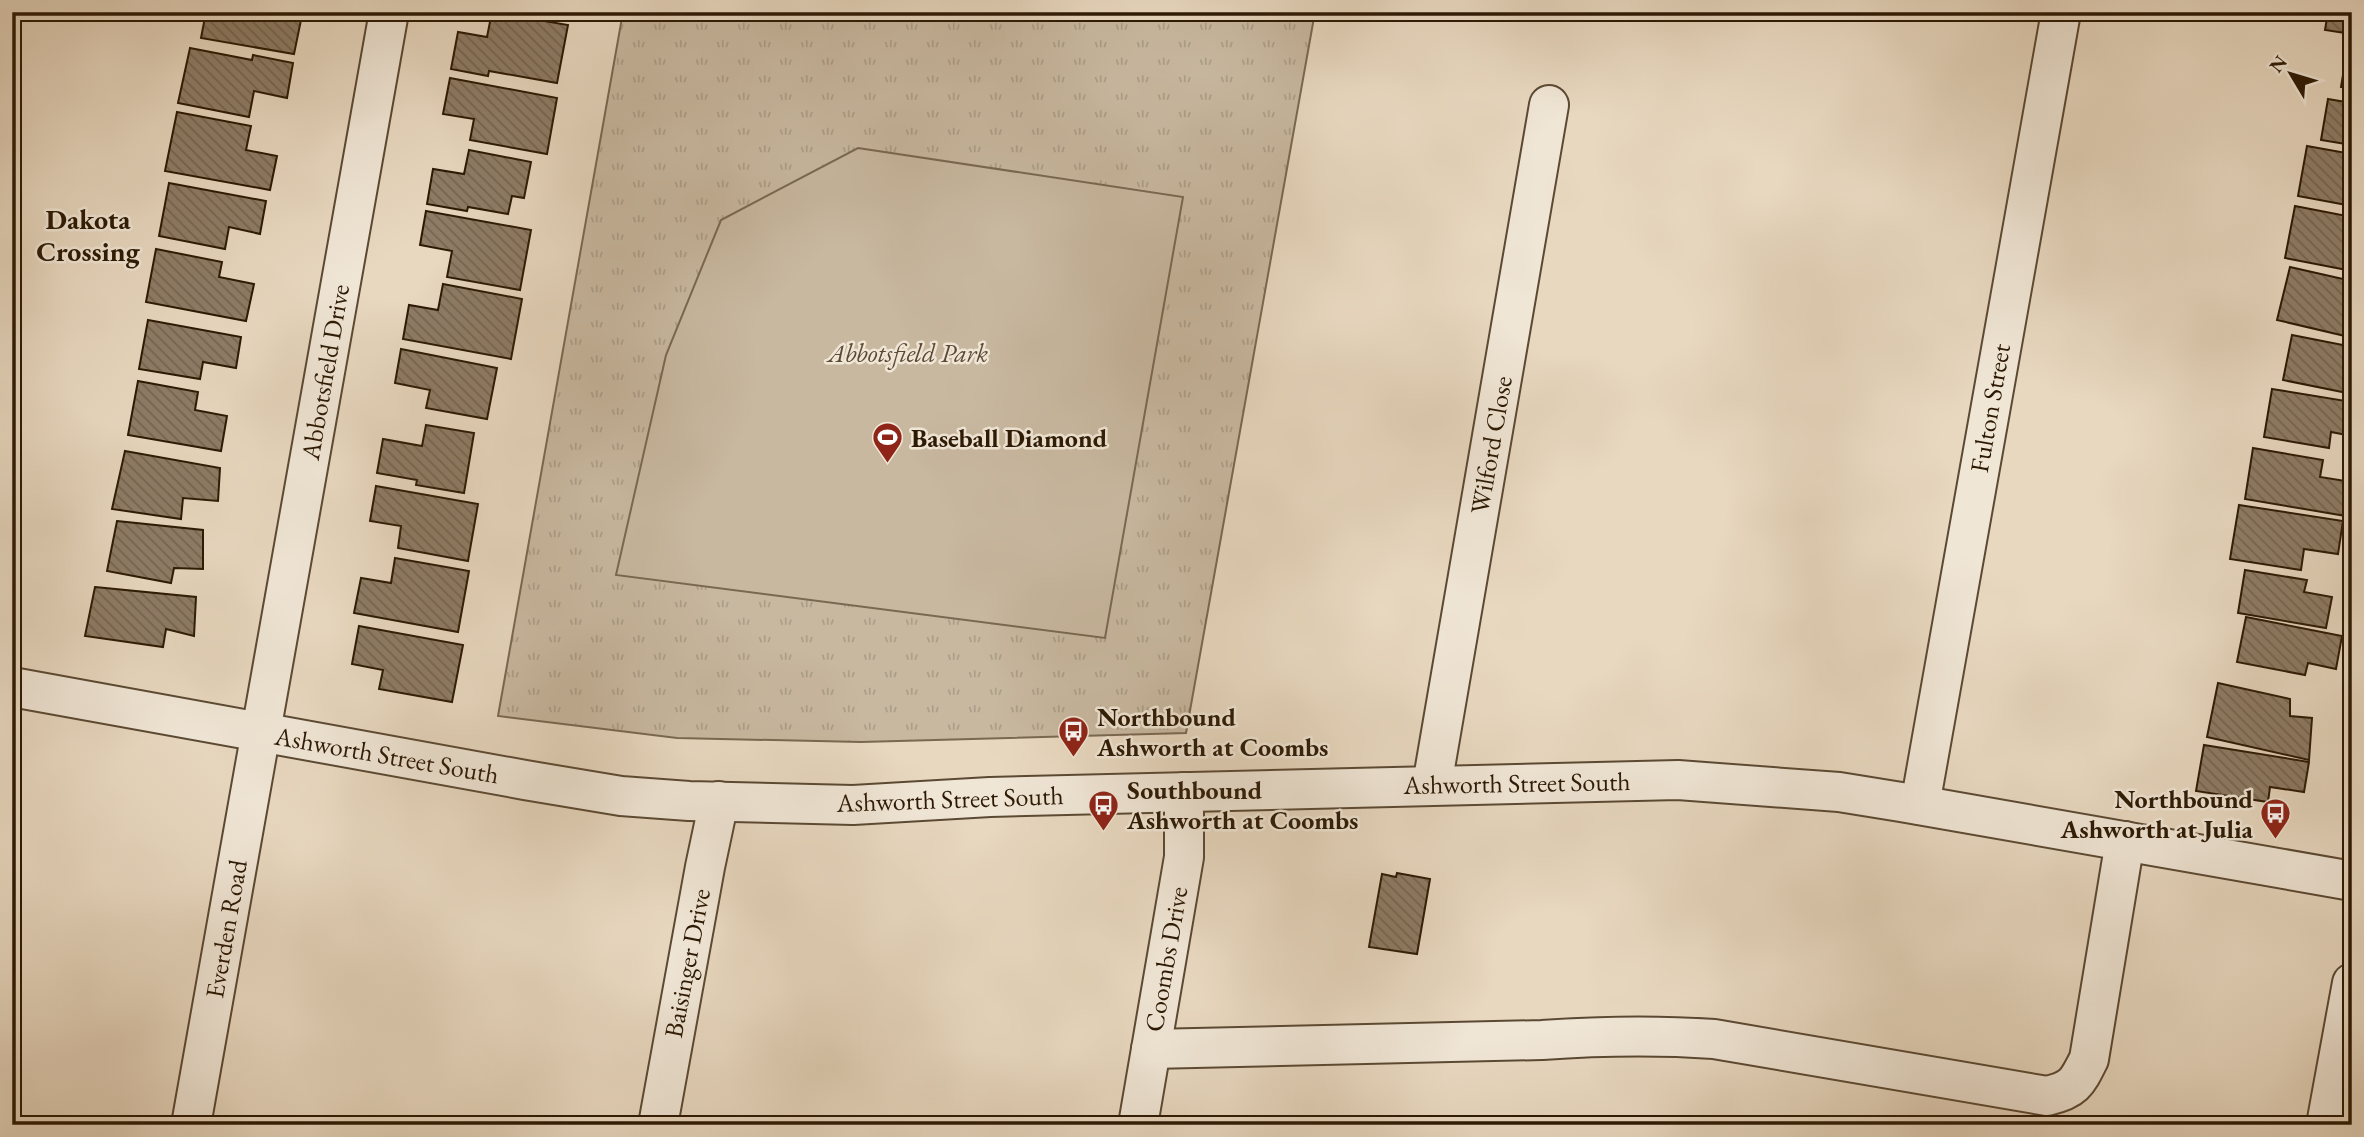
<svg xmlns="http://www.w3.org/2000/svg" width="2364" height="1137" viewBox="0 0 2364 1137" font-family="'EB Garamond',serif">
<defs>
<pattern id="park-tufts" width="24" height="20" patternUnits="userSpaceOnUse" patternTransform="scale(1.75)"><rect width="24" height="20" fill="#c8b8a0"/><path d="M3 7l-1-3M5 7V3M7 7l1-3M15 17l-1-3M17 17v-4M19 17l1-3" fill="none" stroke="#ac9e88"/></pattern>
<pattern id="building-back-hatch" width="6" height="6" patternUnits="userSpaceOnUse" patternTransform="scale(1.75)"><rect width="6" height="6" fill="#8e7c66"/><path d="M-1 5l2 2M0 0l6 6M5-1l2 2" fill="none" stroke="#746552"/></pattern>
</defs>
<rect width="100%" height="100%" fill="#e8d8c0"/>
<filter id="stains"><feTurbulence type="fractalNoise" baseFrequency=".00286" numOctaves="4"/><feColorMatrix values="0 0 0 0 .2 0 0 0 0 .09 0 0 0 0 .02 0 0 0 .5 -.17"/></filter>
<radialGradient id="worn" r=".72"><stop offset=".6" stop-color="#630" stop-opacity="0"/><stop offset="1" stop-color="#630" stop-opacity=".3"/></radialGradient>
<!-- park -->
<path fill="url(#park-tufts)" stroke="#7a6852" stroke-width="2" d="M623 12H1315L1186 733 861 742 677 738 498 716Z"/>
<!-- pitch -->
<path fill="#c8b8a0" stroke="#7a6852" stroke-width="2" d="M858 148 1183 197 1105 638 616 575 666 355 721 220Z"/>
<!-- building -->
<g fill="url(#building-back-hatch)" stroke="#2c1904" stroke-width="2">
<path d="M206 12H270L301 20 294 54 201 38Z"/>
<path d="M492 12 568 25 557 83 489 71 488 76 451 69 458 32 487 37Z"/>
<path d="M2328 12H2352V34L2325 30Z"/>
<path d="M2349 39H2352V89L2341 87Z"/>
<path d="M190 48 252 60 253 55 293 63 287 98 254 91 249 117 178 103Z"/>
<path d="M450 78 557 98 547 154 470 140 474 119 443 114Z"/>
<path d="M2328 99 2352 103V145L2321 140Z"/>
<path d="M177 112 251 126 246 150 277 156 270 190 165 171Z"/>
<path d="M2307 146 2352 154V206L2298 196Z"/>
<path d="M469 150 531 162 524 198 512 196 508 214 468 207 467 211 427 204 433 169 464 174Z"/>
<path d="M169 183 266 201 260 234 229 227 225 249 159 236Z"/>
<path d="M2295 206 2352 217V271L2285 258Z"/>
<path d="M426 211 531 230 520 290 447 277 452 251 420 245Z"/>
<path d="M156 249 222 262 219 277 254 284 246 321 146 302Z"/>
<path d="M2290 267 2352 281V313L2345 336 2277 320Z"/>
<path d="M443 284 522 299 511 359 403 339 409 305 438 310Z"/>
<path d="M148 320 241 337 236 368 203 362 200 379 139 369Z"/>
<path d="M2292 335 2348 346 2346 357 2352 358V394L2283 380Z"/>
<path d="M401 349 497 368 487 419 426 408 430 390 395 383Z"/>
<path d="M138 381 198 392 195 410 227 416 221 451 128 435Z"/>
<path d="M2272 389 2352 402V436L2331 432 2329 448 2264 437Z"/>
<path d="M426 425 474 433 464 493 416 485 417 480 377 473 383 439 422 446Z"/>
<path d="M2253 448 2323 460 2320 477 2352 482 2346 516 2245 499Z"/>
<path d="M125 451 220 468 218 501 183 498 181 519 112 509Z"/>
<path d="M376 486 478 504 468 561 398 548 401 526 370 521Z"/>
<path d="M2239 505 2343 521 2338 554 2304 549 2301 570 2230 559Z"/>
<path d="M117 521 203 530V569L174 568 171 583 107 571Z"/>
<path d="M395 558 469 571 458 632 354 613 361 578 391 583Z"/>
<path d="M2245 570 2307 580 2304 592 2332 597 2326 628 2238 613Z"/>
<path d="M95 587 196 597 194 636 166 629 163 647 85 636Z"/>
<path d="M2246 617 2342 636 2336 669 2308 663 2305 675 2237 662Z"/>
<path d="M359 626 463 645 452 702 379 689 383 670 352 664Z"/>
<path d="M2218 683 2290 699V716L2312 718 2309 760 2207 737Z"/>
<path d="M2204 745 2309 762 2304 792 2270 787 2268 802 2196 791Z"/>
<path d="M1397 873 1430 879 1417 954 1369 947 1382 874 1396 877Z"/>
</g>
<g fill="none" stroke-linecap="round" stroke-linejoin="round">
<defs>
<g id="minor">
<path d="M12 687 525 780 621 796 689 801 853 805 990 797 1678 780 1839 792 1901 802 2352 881"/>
<path d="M1432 785 1549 105"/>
<path d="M1920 805 2061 12"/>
<path d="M1151 1049 1542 1040C1599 1036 1656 1035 1714 1039L2047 1096C2074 1090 2077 1083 2089 1059L2125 841"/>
<path d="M191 1125 389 12"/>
<path d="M658 1125 705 867 719 801"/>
<path d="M1138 1125 1184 857V792"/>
<path d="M2326 1125 2352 983"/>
</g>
</defs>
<!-- minor casing -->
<use href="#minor" stroke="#5b4933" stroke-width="42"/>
<!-- minor -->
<use href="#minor" stroke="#f0e6d6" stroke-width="38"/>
</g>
<!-- icons -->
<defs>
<symbol id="stadium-pin" viewBox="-11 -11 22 30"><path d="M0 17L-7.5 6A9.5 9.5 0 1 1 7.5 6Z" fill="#8f2418" stroke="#f0e6d6"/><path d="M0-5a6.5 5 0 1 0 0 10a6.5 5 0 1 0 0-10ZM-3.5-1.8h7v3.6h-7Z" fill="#fff"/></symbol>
<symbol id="bus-pin" viewBox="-11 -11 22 30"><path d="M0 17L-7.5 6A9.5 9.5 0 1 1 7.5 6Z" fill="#8f2418" stroke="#f0e6d6"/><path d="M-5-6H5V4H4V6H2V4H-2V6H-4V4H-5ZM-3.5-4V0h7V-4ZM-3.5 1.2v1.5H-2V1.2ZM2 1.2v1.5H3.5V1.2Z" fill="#fff"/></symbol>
</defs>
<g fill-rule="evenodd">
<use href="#stadium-pin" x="870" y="420" width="35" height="47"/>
<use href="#bus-pin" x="1056" y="714" width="35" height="47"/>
<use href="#bus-pin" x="1086" y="788" width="35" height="47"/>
<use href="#bus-pin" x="2258" y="796" width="35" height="47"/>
</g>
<g text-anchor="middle" stroke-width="5" stroke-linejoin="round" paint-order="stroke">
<!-- park labels -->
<g font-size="26" font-style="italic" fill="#5b4933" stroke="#f0e6d6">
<text x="908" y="362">Abbotsfield Park</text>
</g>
<!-- street labels -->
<g font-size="26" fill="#2c1904" stroke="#f0e6d6">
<text transform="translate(325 372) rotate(-80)" y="9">Abbotsfield Drive</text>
<text transform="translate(1990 408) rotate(-80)" y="9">Fulton Street</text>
<text transform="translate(1491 445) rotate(-80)" y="9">Wilford Close</text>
<text transform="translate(387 755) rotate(10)" y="9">Ashworth Street South</text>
<text transform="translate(1517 783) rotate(-1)" y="9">Ashworth Street South</text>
<text transform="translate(950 799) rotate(-2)" y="9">Ashworth Street South</text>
<text transform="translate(226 929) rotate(-80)" y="9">Everden Road</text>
<text transform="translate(1166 959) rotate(-80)" y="9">Coombs Drive</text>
<text transform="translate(687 963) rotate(-79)" y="9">Baisinger Drive</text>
</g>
<!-- poi labels -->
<g font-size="26" font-weight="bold" fill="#2c1904" stroke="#f0e6d6" text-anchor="start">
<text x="911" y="447">Baseball Diamond</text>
<text x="1097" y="726">Northbound<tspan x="1097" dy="30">Ashworth at Coombs</tspan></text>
<text x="1127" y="799">Southbound<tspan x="1127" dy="30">Ashworth at Coombs</tspan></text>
<text x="2253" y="808" text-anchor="end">Northbound<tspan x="2253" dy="30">Ashworth at Julia</tspan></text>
</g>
<!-- neighbourhood labels -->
<g font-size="28" font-weight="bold" fill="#2c1904" stroke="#f0e6d6">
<text x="88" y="229">Dakota<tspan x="88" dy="32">Crossing</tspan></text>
</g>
</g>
<!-- margin -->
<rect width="2364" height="1137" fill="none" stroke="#e8d8c0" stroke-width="42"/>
<rect x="14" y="14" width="2336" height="1109" fill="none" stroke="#2c1904" stroke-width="3.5"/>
<rect x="21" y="21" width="2322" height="1095" fill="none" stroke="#2c1904" stroke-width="2"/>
<!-- north arrow -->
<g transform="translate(2291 74) rotate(308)" stroke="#f0e6d6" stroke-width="5" paint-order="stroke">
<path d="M0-5L12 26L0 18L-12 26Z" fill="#2c1904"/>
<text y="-10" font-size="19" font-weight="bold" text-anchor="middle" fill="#2c1904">N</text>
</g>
<rect width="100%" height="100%" filter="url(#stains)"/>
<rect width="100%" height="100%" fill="url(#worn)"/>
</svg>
